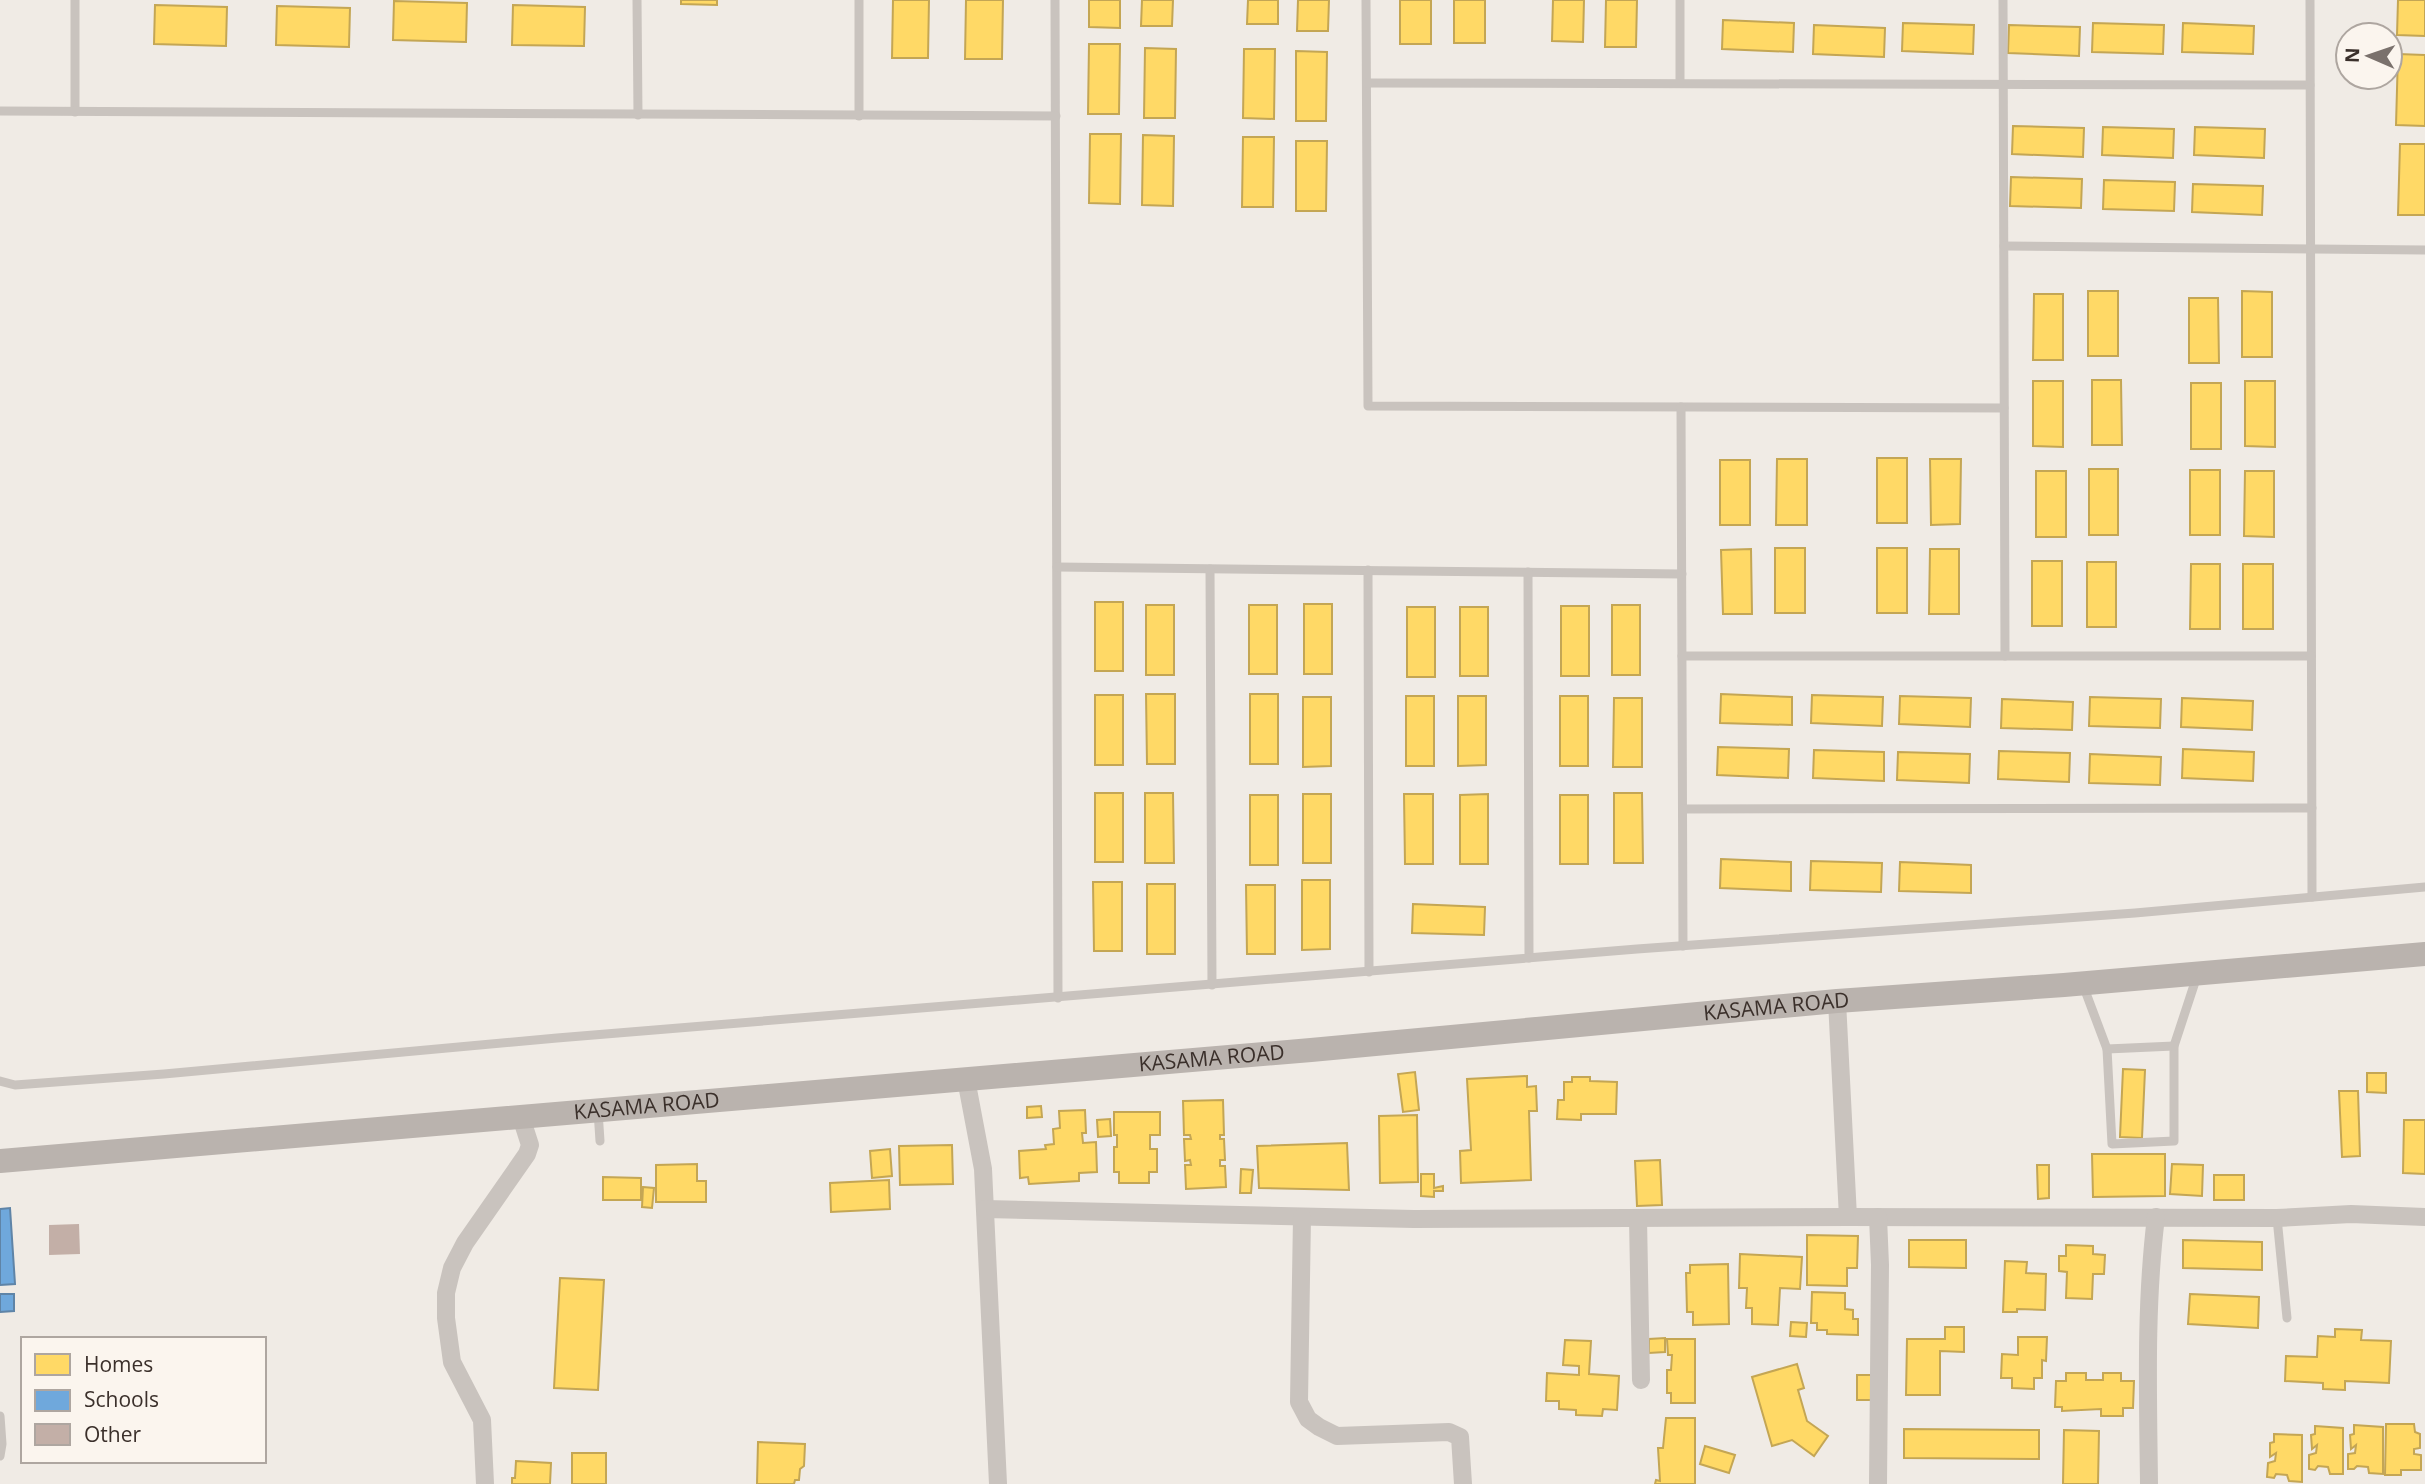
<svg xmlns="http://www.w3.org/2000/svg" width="2425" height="1484" viewBox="0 0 2425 1484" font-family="'Open Sans',sans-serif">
<rect width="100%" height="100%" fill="#f0ebe5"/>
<!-- homes -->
<g fill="#ffd966" stroke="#c4a654" stroke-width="2">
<path d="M681 0H717V5L681 4Z"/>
<path d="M893 0H929L928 58H892Z"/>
<path d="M966 0H1003L1002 59H965Z"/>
<path d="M1089 0H1120V28L1089 27Z"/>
<path d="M1142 0H1173L1172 26H1141Z"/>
<path d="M1248 0H1278V24H1247Z"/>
<path d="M1298 0H1329L1328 31H1297Z"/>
<rect x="1400" y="0" width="31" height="44"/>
<rect x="1454" y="0" width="31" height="43"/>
<path d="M1553 0H1584L1583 42 1552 41Z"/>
<path d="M1606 0H1637L1636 47H1605Z"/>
<path d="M2398 0H2425V36L2397 35Z"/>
<path d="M394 1 467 3 466 42 393 40Z"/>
<path d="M155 5 227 7 226 46 154 44Z"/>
<path d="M513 5 585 7 584 46 512 45Z"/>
<path d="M277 6 350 8 349 47 276 45Z"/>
<path d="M1723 20 1794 23 1793 52 1722 49Z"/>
<path d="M1903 23 1974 25 1973 54 1902 51Z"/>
<path d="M2093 23 2164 25 2163 54 2092 52Z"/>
<path d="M2183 23 2254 26 2253 54 2182 52Z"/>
<path d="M1814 25 1885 28 1884 57 1813 54Z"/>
<path d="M2009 25 2080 27 2079 56 2008 53Z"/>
<path d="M1089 44H1120L1119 114H1088Z"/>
<path d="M1145 48 1176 49 1175 118H1144Z"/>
<path d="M1244 49H1275L1274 119 1243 118Z"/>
<path d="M1296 51 1327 52 1326 121H1296Z"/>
<path d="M2398 54 2425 55V126L2396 125Z"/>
<path d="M2013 126 2084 128 2083 157 2012 154Z"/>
<path d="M2103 127 2174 129 2173 158 2102 155Z"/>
<path d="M2195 127 2265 129 2264 158 2194 155Z"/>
<path d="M1090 134H1121L1120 204 1089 203Z"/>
<path d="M1143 135 1174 136 1173 206 1142 205Z"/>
<path d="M1243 137H1274L1273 207H1242Z"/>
<path d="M1296 141H1327L1326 211H1296Z"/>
<path d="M2400 144H2425V215H2398Z"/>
<path d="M2011 177 2082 179 2081 208 2010 206Z"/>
<path d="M2104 180 2175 182 2174 211 2103 209Z"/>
<path d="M2193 184 2263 186 2262 215 2192 212Z"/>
<rect x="2088" y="291" width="30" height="65"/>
<path d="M2242 291 2272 292V357H2242Z"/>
<path d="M2034 294H2063V360H2033Z"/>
<path d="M2189 298H2218L2219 363H2189Z"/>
<path d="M2092 380H2121L2122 445H2092Z"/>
<path d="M2033 381H2063V447L2033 446Z"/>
<path d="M2245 381H2275V447L2245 446Z"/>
<rect x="2191" y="383" width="30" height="66"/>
<rect x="1877" y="458" width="30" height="65"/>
<path d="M1777 459H1807V525H1776Z"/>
<path d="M1930 459H1961L1960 524 1931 525Z"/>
<rect x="1720" y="460" width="30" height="65"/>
<rect x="2089" y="469" width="29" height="66"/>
<rect x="2190" y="470" width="30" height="65"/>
<rect x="2036" y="471" width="30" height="66"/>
<path d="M2245 471H2274V537L2244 536Z"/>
<rect x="1775" y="548" width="30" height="65"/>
<rect x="1877" y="548" width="30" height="65"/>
<path d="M1751 549 1752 614H1723L1721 550Z"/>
<path d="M1930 549H1959V614H1929Z"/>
<rect x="2032" y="561" width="30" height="65"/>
<rect x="2087" y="562" width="29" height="65"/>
<path d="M2191 564H2220V629H2190Z"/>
<rect x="2243" y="564" width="30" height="65"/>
<rect x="1095" y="602" width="28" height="69"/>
<rect x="1304" y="604" width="28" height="70"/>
<rect x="1146" y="605" width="28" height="70"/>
<rect x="1249" y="605" width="28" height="69"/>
<rect x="1612" y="605" width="28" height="70"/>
<rect x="1561" y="606" width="28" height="70"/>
<rect x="1407" y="607" width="28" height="70"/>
<rect x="1460" y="607" width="28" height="69"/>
<path d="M1146 694H1175V764H1147Z"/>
<rect x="1250" y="694" width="28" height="70"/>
<path d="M1721 694 1792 697V725L1720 723Z"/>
<rect x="1095" y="695" width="28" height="70"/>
<path d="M1812 695 1883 697 1882 726 1811 723Z"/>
<rect x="1406" y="696" width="28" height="70"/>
<path d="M1458 696H1486V765L1458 766Z"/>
<rect x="1560" y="696" width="28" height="70"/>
<path d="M1900 696 1971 698 1970 727 1899 724Z"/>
<path d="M1303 697H1331V766L1303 767Z"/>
<path d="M2090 697 2161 699 2160 728 2089 726Z"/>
<path d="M1614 698H1642V767H1613Z"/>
<path d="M2182 698 2253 701 2252 730 2181 727Z"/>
<path d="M2002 699 2073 702 2072 730 2001 728Z"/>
<path d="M1718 747 1789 749 1788 778 1717 775Z"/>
<path d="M2183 749 2254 752 2253 781 2182 778Z"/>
<path d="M1814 750 1884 752V781L1813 778Z"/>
<path d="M1999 751 2070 753 2069 782 1998 779Z"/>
<path d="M1898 752 1970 754 1969 783 1897 780Z"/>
<path d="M2090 754 2161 757 2160 785 2089 783Z"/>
<rect x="1095" y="793" width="28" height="69"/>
<path d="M1145 793H1173L1174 863H1145Z"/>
<path d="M1614 793H1642L1643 863H1614Z"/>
<rect x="1303" y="794" width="28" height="69"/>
<path d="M1404 794H1433V864H1405Z"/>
<path d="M1488 794V864H1460V795Z"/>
<rect x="1250" y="795" width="28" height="70"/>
<rect x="1560" y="795" width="28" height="69"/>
<path d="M1721 859 1791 862V891L1720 888Z"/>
<path d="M1811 861 1882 863 1881 892 1810 890Z"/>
<path d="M1900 862 1971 865V893L1899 891Z"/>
<path d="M1302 880H1330V949L1302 950Z"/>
<path d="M1093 882H1122V951H1094Z"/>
<rect x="1147" y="884" width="28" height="70"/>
<path d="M1246 885H1275V954H1247Z"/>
<path d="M1413 904 1485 907 1484 935 1412 933Z"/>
<path d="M2123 1069 2145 1070 2142 1138 2120 1137Z"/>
<path d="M1415 1072 1419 1110 1403 1112 1398 1074Z"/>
<path d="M2367 1073H2386V1093L2367 1092Z"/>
<path d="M1527 1076V1087L1536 1086 1537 1111H1529L1531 1180 1461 1183 1460 1151 1471 1150 1467 1079Z"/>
<path d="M1572 1077H1590V1081L1617 1082 1616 1114H1581V1120L1557 1119 1558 1100H1564V1082H1572Z"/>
<path d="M2339 1091H2358L2360 1156 2342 1157Z"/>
<path d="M1223 1100 1224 1135H1220V1139H1224L1225 1160H1220V1166H1225L1226 1187 1186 1189 1185 1165H1191L1190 1160 1185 1161 1184 1139H1191L1190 1135H1184L1183 1101Z"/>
<path d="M1041 1106 1042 1117 1027 1118V1107Z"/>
<path d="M1085 1110 1086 1133H1082L1083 1143 1096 1142 1097 1172 1079 1173V1181L1029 1184 1028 1177 1020 1178 1019 1151 1046 1149 1045 1145 1054 1144 1053 1129 1060 1128 1059 1111Z"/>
<path d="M1114 1112H1160V1135H1150V1149H1157V1172H1149V1183H1119V1172H1114V1147H1117V1135H1114Z"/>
<path d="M1417 1115 1418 1182 1380 1183 1379 1116Z"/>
<path d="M1110 1119 1111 1136 1098 1137 1097 1120Z"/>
<path d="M2404 1120H2425V1174L2403 1173Z"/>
<path d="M1347 1143 1349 1190 1259 1188 1257 1146Z"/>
<path d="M952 1145 953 1184 900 1185 899 1146Z"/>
<path d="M890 1149 892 1176 872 1178 870 1151Z"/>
<path d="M2092 1154H2165V1196L2093 1197Z"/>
<path d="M1660 1160 1662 1205 1637 1206 1635 1161Z"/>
<path d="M697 1164V1181H706V1202H656V1165Z"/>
<path d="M2172 1164 2203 1165 2202 1196 2170 1194Z"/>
<path d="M2037 1165H2049V1198L2038 1199Z"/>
<path d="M1241 1169 1253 1170 1251 1193H1240Z"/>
<path d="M1421 1174H1434V1188L1443 1186V1191H1434V1197L1421 1196Z"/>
<rect x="2214" y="1175" width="30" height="25"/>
<path d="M603 1177 641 1178V1200H603Z"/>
<path d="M889 1180 890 1209 831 1212 830 1183Z"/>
<path d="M643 1187 654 1188 652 1208 642 1207Z"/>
<path d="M1807 1235 1858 1236 1857 1268H1847V1286L1807 1285Z"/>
<path d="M1909 1240H1966V1268L1909 1267Z"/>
<path d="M2183 1240 2262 1242V1270L2183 1268Z"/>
<path d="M2066 1245 2093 1246V1254L2105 1255 2104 1274H2093L2092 1299 2066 1298 2067 1272 2059 1271V1256H2066Z"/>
<path d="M1740 1254 1802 1257 1800 1289 1780 1288 1778 1325 1752 1324V1308H1746L1747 1288H1739Z"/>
<path d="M2005 1261 2027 1262 2026 1273 2046 1274 2045 1310 2017 1309V1312H2003Z"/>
<path d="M1728 1264 1729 1324 1693 1325V1312H1687L1686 1273H1690V1265Z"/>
<path d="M560 1278 604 1280 598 1390 554 1388Z"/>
<path d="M1812 1292 1845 1293V1309L1853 1310V1319H1858V1335L1827 1334V1330H1817V1323H1811Z"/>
<path d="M2190 1294 2259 1297 2258 1328 2188 1324Z"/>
<path d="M1791 1322 1807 1323 1806 1337 1790 1336Z"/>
<path d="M1945 1327H1964V1352L1940 1351V1395H1906L1907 1339H1945Z"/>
<path d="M2335 1329 2362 1330 2361 1340 2391 1341 2389 1383 2345 1381V1390L2323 1389V1383L2285 1381 2286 1356 2317 1357 2318 1336 2335 1337Z"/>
<path d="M2018 1337H2047L2046 1361 2042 1360V1378H2034V1389L2012 1388V1378H2001L2002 1354 2018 1355Z"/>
<path d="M1665 1338V1352L1649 1353V1339Z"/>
<path d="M1667 1339H1695V1403H1671V1393H1667V1370H1671L1672 1355H1668Z"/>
<path d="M1565 1340 1591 1341 1589 1374 1619 1376 1617 1410 1603 1409 1602 1416 1576 1415V1410L1559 1409V1401H1546L1547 1373 1579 1375V1366L1563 1365Z"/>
<path d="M1797 1364 1804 1388 1798 1390 1807 1421 1828 1436 1814 1456 1792 1440 1772 1446 1752 1377Z"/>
<path d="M2066 1373H2086V1380H2103V1373H2121V1381H2134L2133 1408H2123V1416H2101V1409L2062 1411V1407H2055L2056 1381H2066Z"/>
<rect x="1857" y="1375" width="17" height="25"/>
<path d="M1666 1418H1695V1484H1655L1656 1480 1660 1481 1658 1448H1663Z"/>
<path d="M2386 1424H2414L2415 1432 2420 1434V1448L2414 1449V1454L2421 1455V1470H2401V1475H2385Z"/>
<path d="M2354 1425 2383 1427V1474L2369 1473 2368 1467 2357 1466 2354 1469H2348V1454L2355 1453 2356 1445 2351 1449 2350 1435 2354 1434Z"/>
<path d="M2315 1426 2343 1428V1474H2330L2328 1467 2318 1466 2315 1470 2309 1469V1455L2316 1453 2317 1445 2312 1449 2311 1435 2315 1434Z"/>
<path d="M1904 1429 2039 1430V1459L1904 1458Z"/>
<path d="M2064 1430 2099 1431 2098 1484H2063Z"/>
<path d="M2274 1434 2302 1435V1482L2289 1481 2287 1475 2276 1474 2274 1478 2267 1477 2268 1463 2275 1461 2276 1453 2270 1457V1443L2274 1442Z"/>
<path d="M758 1442 805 1444 804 1466 800 1469 799 1480H795L794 1484H757Z"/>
<path d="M1705 1446 1735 1455 1729 1473 1700 1464Z"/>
<rect x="572" y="1453" width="34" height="31"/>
<path d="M516 1461 551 1463 550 1484H512V1478H515Z"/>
</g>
<!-- schools -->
<g fill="#6fa8dc" stroke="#5f84a7" stroke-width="2">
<path d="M10 1208 15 1284 0 1285V1209Z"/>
<path d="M0 1294H14V1311L0 1312Z"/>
</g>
<!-- building -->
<path fill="#c3afa7" d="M79 1224 80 1254 49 1255V1225Z"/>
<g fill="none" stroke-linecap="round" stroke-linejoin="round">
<!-- lane -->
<g stroke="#c9c3be" stroke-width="9">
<path d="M75 0V112"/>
<path d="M637 0 638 115"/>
<path d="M859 0V116"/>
<path d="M1055 0 1058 998"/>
<path d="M1366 0 1368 406 2004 408"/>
<path d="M1680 0V83"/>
<path d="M2003 0 2005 656"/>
<path d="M2310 0 2312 897"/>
<path d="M1367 83 2310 85"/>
<path d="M0 111 1056 116"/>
<path d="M2004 246 2425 250"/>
<path d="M1681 407 1683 946"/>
<path d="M1057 567 1682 574"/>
<path d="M1210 569 1212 985"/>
<path d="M1368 570 1369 972"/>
<path d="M1528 572 1529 958"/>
<path d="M1682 656H2311"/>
<path d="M1683 809 2312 808"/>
<path d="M2083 985 2107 1049 2112 1144 2174 1141V1046L2197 976"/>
<path d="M2107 1049 2174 1046"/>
<path d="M0 1081 15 1085 164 1074 557 1038 1637 949 2135 913 2425 887"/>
<path d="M598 1111 600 1141"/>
<path d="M2277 1218 2287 1318"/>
<path d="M0 1416 2 1444 0 1456"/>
</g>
<!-- street -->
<g stroke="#c9c3be" stroke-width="18">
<path d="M1837 1001 1848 1217"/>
<path d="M966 1079 983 1169 998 1484"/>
<path d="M985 1209 1414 1219 1848 1217 2277 1218 2351 1214 2425 1217"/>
<path d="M1302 1217 1299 1402 1308 1419 1319 1427 1337 1436 1449 1432 1460 1437 1463 1484"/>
<path d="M1878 1217 1880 1265 1878 1484"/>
<path d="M1638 1218 1641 1380"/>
<path d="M485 1484 482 1420 452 1362 446 1318V1293L452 1268 465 1243 527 1154 530 1145 521 1117"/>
<path d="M2149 1484C2148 1395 2145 1306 2156 1217"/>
</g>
<!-- secondary -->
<path stroke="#bab3ae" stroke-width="24" id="s1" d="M0 1161 1311 1050 1837 1001 2064 985 2425 954"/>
</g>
<g text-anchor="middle" stroke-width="7" stroke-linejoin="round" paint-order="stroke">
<!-- street labels -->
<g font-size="21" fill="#3b302b" stroke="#fbf5ee">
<text dy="7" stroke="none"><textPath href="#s1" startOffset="1783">KASAMA ROAD</textPath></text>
<text dy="7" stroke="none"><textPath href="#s1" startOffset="1216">KASAMA ROAD</textPath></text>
<text dy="7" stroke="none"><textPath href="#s1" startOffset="649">KASAMA ROAD</textPath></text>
</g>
</g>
<!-- legend -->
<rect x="21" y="1337" width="245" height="126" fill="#fbf5ee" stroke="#aea6a0" stroke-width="2"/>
<rect x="35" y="1354" width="35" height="21" fill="#ffd966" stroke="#aea6a0" stroke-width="2"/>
<text x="84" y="1372" font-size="21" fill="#3b302b">Homes</text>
<rect x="35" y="1390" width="35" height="21" fill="#6fa8dc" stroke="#aea6a0" stroke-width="2"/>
<text x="84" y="1407" font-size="21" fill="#3b302b">Schools</text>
<rect x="35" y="1424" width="35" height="21" fill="#c3afa7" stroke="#aea6a0" stroke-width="2"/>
<text x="84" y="1442" font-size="21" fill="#3b302b">Other</text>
<!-- north arrow -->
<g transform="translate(2369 56) rotate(272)"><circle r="33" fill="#fbf5ee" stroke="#aea6a0" stroke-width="2"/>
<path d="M0-5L12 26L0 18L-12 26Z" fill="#7a716c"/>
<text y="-10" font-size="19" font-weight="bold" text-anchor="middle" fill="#3b302b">N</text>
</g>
</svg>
